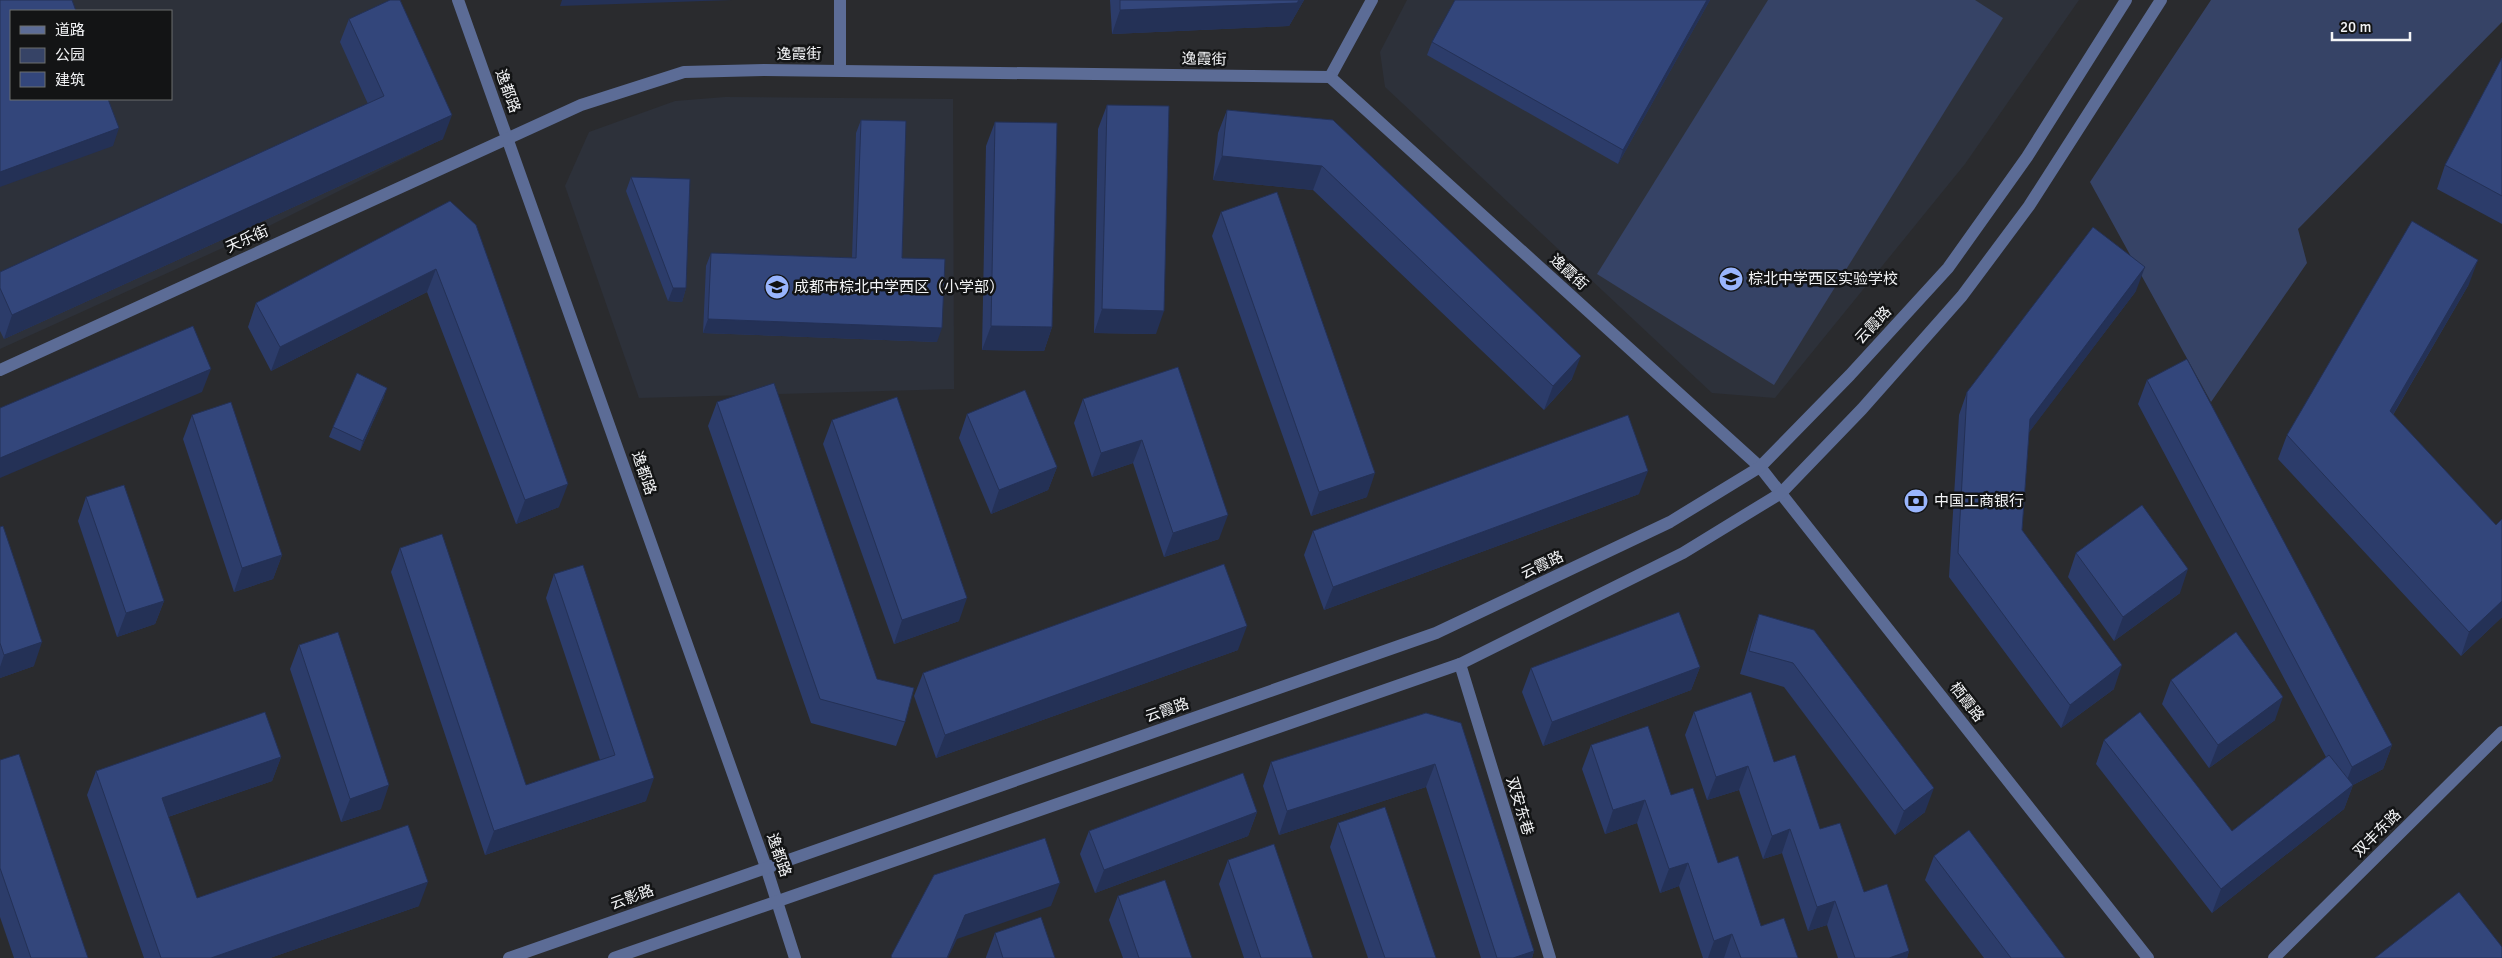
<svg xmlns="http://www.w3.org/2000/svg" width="2502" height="958" viewBox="0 0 2502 958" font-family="Signika,'Noto Sans SC',sans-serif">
<rect width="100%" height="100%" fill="#2a2b2e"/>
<!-- built -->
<g fill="#2d313a" fill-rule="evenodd">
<path d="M0 0H398L441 118 423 149 249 236 0 349ZM11 11H171V99H11Z"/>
<path d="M1407 0H2079L1965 164 1775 398 1712 393 1385 87 1380 52Z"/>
<path d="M725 97 953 99 954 389 639 398 565 186 589 132 675 101Z"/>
</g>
<!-- green -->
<g fill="#364366">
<path d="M1768 0H1975L2003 18 1774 385 1597 274Z"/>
<path d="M2211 0H2502V22L2298 229 2307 263 2211 402 2090 182Z"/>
</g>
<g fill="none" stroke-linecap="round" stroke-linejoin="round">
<!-- minor -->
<g stroke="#5c6c96" stroke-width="12">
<path d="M458 0 766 867 795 958"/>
<path d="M840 0V70"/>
<path d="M1330 77 1372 0"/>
<path d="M0 370 581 105 684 72 764 70 1330 77 1760 467 2148 958"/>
<path d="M1460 664 1550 958"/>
<path d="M509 958 1436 633 1670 522 1760 467 1850 375 1948 268 2027 157 2126 0"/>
<path d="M614 958 1460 664 1683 553 1781 493 1862 409 1962 296 2029 206 2161 0"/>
<path d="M2274 958 2502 732"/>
</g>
</g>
<!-- wall -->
<g fill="#2c3c6a">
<path d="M1110 0H1304L1289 26 1112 34Z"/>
<path d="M1455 0H1710L1618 164 1427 55 1432 42Z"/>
<path d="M349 19 443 139 4 339 0 331V272L368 104 340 42Z"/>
<path d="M2502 58V224L2437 189 2445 165Z"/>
<path d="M1107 105 1156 334 1094 333 1098 129Z"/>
<path d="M1227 110 1333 120 1572 379 1544 410 1313 190 1213 180 1218 133Z"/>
<path d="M861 120 902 258 937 342 703 333 706 266 711 253 852 258 856 133Z"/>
<path d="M995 122 1052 327 1044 351 982 350 986 146Z"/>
<path d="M631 177 686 288 682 302 668 301 626 191Z"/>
<path d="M450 201 559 507 516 524 427 292 271 371 248 327 256 303Z"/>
<path d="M1221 212 1367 497 1311 516 1212 236Z"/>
<path d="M2469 284 2393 415 2496 525 2502 519V617L2461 656 2278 459 2287 435Z"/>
<path d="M2136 291 2029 432 2022 530 2114 689 2061 728 1949 577 1959 415 1967 392Z"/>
<path d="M1178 367 1219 539 1164 557 1133 463 1092 477 1074 423 1083 399Z"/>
<path d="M2147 380 2392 745 2383 769 2353 785 2344 809 2212 913 2096 764 2104 740 2232 831 2326 757 2138 404Z"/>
<path d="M384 397 360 451 329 437 333 427Z"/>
<path d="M717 402 877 679 905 722 896 746 811 723 708 426Z"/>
<path d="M967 414 1057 467 1048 490 991 514 959 438Z"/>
<path d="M192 415 282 555 273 579 234 592 183 439Z"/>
<path d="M832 420 959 621 894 644 823 444Z"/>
<path d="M1639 494 1324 610 1304 555 1313 531Z"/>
<path d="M86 497 164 601 155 624 117 637 78 521Z"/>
<path d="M0 527 34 666 0 678Z"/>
<path d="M400 548 526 785 600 760 546 598 554 574 646 801 485 855 391 572Z"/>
<path d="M2076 553 2180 593 2114 641 2068 577Z"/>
<path d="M1759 614 1925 812 1895 835 1784 687 1740 674 1751 637Z"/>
<path d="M299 645 381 809 341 822 290 669Z"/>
<path d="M1238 650 936 758 914 696 923 673Z"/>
<path d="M1700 667 1691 690 1543 746 1522 692 1531 668Z"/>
<path d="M2171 680 2275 720 2209 768 2162 704Z"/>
<path d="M1694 712 1774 762 1864 892 1909 951 1907 958H1838L1827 925 1808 931 1782 853 1763 859 1739 790 1707 800 1685 735Z"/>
<path d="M1426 713 1534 951 1532 958H1481L1426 787 1279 835 1263 786 1271 762Z"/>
<path d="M1591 745 1671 795 1761 926 1798 958H1703L1679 886 1660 893 1637 823 1605 834 1582 769Z"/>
<path d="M281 757 272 781 168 817 197 898 419 906 270 958H144L87 795 96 771Z"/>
<path d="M0 760 88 958H14L0 917Z"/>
<path d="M1257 812 1248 836 1095 893 1080 854 1089 831Z"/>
<path d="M1338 823 1436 958H1368L1330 847Z"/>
<path d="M1934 856 2065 958H1984L1925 880Z"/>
<path d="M1228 860 1313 958H1244L1219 884Z"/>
<path d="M1118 896 1192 958H1123L1109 920Z"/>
<path d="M995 933 1055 958H986V957Z"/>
</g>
<!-- shaded-wall -->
<g fill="#243156">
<path d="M562 0H732L560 6Z"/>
<path d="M1304 0 1289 26 1112 34 1120 10Z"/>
<path d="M1707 0H1710L1618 164 1623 150Z"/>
<path d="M452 115 443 139 4 339 12 315Z"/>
<path d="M119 128 113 146 0 187V172Z"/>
<path d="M1222 156 1322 166 1313 190 1213 180Z"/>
<path d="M2478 260 2469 284 2381 435 2390 411Z"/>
<path d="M2145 267 2136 291 2021 443 2030 419Z"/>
<path d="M436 269 427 292 271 371 280 347Z"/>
<path d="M673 288H686L682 302 668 301Z"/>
<path d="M1102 309 1164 311 1156 334 1094 333Z"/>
<path d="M708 319 942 328 937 342 703 333Z"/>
<path d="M991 326 1052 327 1044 351 982 350Z"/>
<path d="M1581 356 1572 379 1544 410 1553 386Z"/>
<path d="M211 369 202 392 0 478V458Z"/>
<path d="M387 388 384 397 360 451 363 441Z"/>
<path d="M1142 440 1133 463 1092 477 1101 453Z"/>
<path d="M1057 467 1048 490 991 514 999 490Z"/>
<path d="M1648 471 1639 494 1324 610 1333 587Z"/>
<path d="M1375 473 1367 497 1311 516 1319 492Z"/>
<path d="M568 484 559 507 516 524 525 500Z"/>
<path d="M1228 515 1219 539 1164 557 1173 533Z"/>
<path d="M282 555 273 579 234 592 242 568Z"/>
<path d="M2188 569 2180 593 2114 641 2123 617Z"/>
<path d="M967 598 959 621 894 644 902 620Z"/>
<path d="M164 601 155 624 117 637 126 613Z"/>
<path d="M2502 601V617L2461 656 2469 632Z"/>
<path d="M1247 626 1238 650 936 758 945 735Z"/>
<path d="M42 642 34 666 0 678V667L4 655Z"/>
<path d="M2122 665 2114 689 2061 728 2070 705Z"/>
<path d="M1700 667 1691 690 1543 746 1552 722Z"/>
<path d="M2283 697 2275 720 2209 768 2218 745Z"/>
<path d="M2392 745 2383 769 2353 785 2344 809 2212 913 2221 889 2343 790 2352 767Z"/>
<path d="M281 757 272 781 153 822 162 798Z"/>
<path d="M1435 764 1426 787 1279 835 1287 811Z"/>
<path d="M1748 766 1739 790 1707 800 1716 777Z"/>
<path d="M654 778 646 801 485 855 494 831Z"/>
<path d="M389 785 381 809 341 822 350 799Z"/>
<path d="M1934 788 1925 812 1895 835 1904 811Z"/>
<path d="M1645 800 1637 823 1605 834 1613 810Z"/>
<path d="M1257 812 1248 836 1095 893 1104 870Z"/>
<path d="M1790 829 1782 853 1763 859 1772 836Z"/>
<path d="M1688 863 1679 886 1660 893 1669 869Z"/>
<path d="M428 882 419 906 270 958H211Z"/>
<path d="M1060 883 1051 906 957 939 948 958H947L965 915Z"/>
<path d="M1835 901 1827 925 1808 931 1817 907Z"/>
<path d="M1732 934 1724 958H1708L1714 941Z"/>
<path d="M1534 951 1532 958H1513Z"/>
<path d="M1909 951 1907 958H1889Z"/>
</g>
<!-- building -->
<g fill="#33467b" stroke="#243156">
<path d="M0 0H72L76 11H11V99H108L119 128 0 172Z"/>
<path d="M390 0H400L452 115 12 315 0 288V272L384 96 349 19Z"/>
<path d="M1120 0H1299L1297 3 1120 10Z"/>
<path d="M1455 0H1707L1623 150 1432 42Z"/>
<path d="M2502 58V196L2445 165Z"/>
<path d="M1107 105 1169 106 1164 311 1102 309Z"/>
<path d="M1227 110 1333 120 1581 356 1553 386 1322 166 1222 156Z"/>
<path d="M861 120 906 121 902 258 945 259 942 328 708 319 711 253 856 258Z"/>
<path d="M995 122 1057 123 1052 327 991 326Z"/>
<path d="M631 177 690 179 686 288H673Z"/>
<path d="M1277 192 1375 473 1319 492 1221 212Z"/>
<path d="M450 201 476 225 568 484 525 500 436 269 280 347 256 303Z"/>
<path d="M2412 221 2478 260 2390 411 2496 525 2502 519V601L2469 632 2287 435Z"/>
<path d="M2093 227 2145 267 2030 419 2022 530 2122 665 2070 705 1958 553 1967 392Z"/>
<path d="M193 326 211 369 0 458V408Z"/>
<path d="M2187 359 2392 745 2352 767 2147 380Z"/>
<path d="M1178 367 1228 515 1173 533 1142 440 1101 453 1083 399Z"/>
<path d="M357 373 387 388 363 441 333 427Z"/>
<path d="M774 383 877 679 914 688 905 722 820 699 717 402Z"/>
<path d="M1025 390 1057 467 999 490 967 414Z"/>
<path d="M897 397 967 598 902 620 832 420Z"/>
<path d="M231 402 282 555 242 568 192 415Z"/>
<path d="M1628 415 1648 471 1333 587 1313 531Z"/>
<path d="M124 485 164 601 126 613 86 497Z"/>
<path d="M2142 505 2188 569 2123 617 2076 553Z"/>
<path d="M3 526 42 642 4 655 0 643V527Z"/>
<path d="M442 534 526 785 615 755 554 574 583 565 654 778 494 831 400 548Z"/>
<path d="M1224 564 1247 626 945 735 923 673Z"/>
<path d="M1679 612 1700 667 1552 722 1531 668Z"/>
<path d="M1759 614 1814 630 1934 788 1904 811 1793 663 1749 651Z"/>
<path d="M338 632 389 785 350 799 299 645Z"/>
<path d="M2236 632 2283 697 2218 745 2171 680Z"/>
<path d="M1751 692 1774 762 1795 755 1820 829 1840 823 1864 892 1887 884 1909 951 1889 958H1855L1835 901 1817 907 1790 829 1772 836 1748 766 1716 777 1694 712Z"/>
<path d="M265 712 281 757 162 798 197 898 408 825 428 882 211 958H161L96 771Z"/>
<path d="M2140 712 2232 831 2329 755 2353 785 2221 889 2104 740Z"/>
<path d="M1426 713 1461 723 1534 951 1513 958H1497L1435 764 1287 811 1271 762Z"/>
<path d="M1648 726 1671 795 1693 788 1718 863 1738 856 1761 926 1784 918 1798 958H1741L1732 934 1714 941 1688 863 1669 869 1645 800 1613 810 1591 745Z"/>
<path d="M19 754 88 958H31L0 868V760Z"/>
<path d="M1243 773 1257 812 1104 870 1089 831Z"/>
<path d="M1385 807 1436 958H1385L1338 823Z"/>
<path d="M1969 830 2065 958H2011L1934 856Z"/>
<path d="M1045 838 1060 883 965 915 947 958H892L891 956 934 875Z"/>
<path d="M1274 844 1313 958H1261L1228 860Z"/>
<path d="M1165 880 1192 958H1139L1118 896Z"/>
<path d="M2459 892 2502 947V958H2375Z"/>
<path d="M1041 917 1055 958H1003L995 933Z"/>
</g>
<!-- icons -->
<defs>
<symbol id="school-disc" viewBox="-11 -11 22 22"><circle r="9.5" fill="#99b5fd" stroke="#131415"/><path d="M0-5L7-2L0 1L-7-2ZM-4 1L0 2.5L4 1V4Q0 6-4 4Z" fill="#111"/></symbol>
<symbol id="bank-disc" viewBox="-11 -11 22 22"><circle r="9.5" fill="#99b5fd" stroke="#131415"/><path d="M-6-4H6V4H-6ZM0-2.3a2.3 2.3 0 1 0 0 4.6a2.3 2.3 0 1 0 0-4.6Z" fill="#111"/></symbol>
</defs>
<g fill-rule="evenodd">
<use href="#school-disc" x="1717" y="265" width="28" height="28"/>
<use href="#school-disc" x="763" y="273" width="28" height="28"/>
<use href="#bank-disc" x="1902" y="487" width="28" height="28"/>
</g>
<g text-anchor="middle" stroke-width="5" stroke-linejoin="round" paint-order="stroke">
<!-- street labels -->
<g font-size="15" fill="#f3f4f6" stroke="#131415">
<text x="799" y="59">逸霞街</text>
<text transform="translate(1204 59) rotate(1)" y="5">逸霞街</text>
<text transform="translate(508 91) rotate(70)" y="5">逸都路</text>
<text transform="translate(247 239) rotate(-24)" y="5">天乐街</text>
<text transform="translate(1569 272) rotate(42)" y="5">逸霞街</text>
<text transform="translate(1873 325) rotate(-47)" y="5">云霞路</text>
<text transform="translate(644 473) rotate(71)" y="5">逸都路</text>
<text transform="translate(1542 565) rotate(-25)" y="5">云霞路</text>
<text transform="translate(1967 702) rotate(52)" y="5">栖霞路</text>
<text transform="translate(1167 710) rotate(-19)" y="5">云霞路</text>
<text transform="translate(1520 806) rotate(73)" y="5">双安东巷</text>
<text transform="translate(2377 833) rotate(-45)" y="5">双丰东路</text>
<text transform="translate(779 855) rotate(71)" y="5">逸都路</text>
<text transform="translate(632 897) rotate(-20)" y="5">云影路</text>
</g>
<!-- poi labels -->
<g font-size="15" fill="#f3f4f6" stroke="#131415" text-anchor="start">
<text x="1748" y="284">棕北中学西区实验学校</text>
<text x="794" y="292">成都市棕北中学西区（小学部）</text>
<text x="1934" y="506">中国工商银行</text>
</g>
</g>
<!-- legend -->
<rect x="10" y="10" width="162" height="90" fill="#131415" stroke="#6d6e6f"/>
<rect x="20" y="26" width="25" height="8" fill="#5c6c96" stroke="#6d6e6f"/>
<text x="55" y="35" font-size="15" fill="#f3f4f6">道路</text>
<rect x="20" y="48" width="25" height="15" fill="#364366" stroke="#6d6e6f"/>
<text x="55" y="60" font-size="15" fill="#f3f4f6">公园</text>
<rect x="20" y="72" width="25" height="15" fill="#33467b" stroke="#6d6e6f"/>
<text x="55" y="85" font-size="15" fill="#f3f4f6">建筑</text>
<!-- scale -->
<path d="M2332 32v8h78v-8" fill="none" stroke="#f3f4f6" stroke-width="2.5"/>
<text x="2340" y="32" font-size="15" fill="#f3f4f6" stroke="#131415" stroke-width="4" paint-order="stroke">20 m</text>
</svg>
